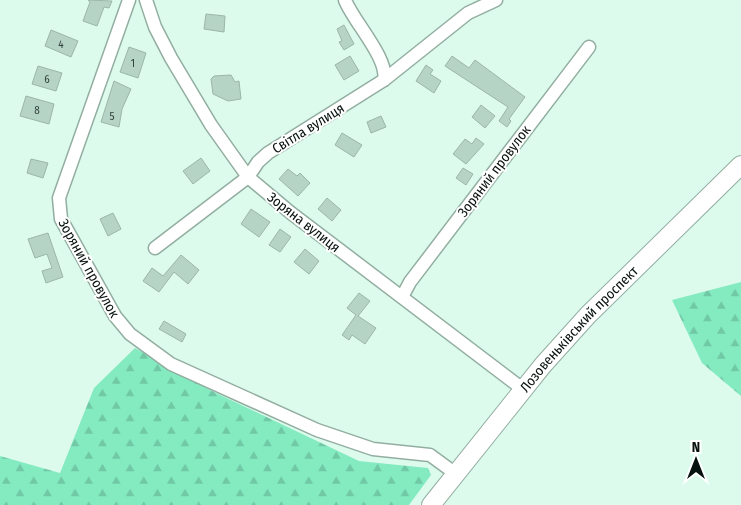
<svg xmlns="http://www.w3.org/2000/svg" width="741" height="505" viewBox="0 0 741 505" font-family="'Fira Sans Condensed',sans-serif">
<defs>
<pattern id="forest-firs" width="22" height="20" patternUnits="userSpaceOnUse" patternTransform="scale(1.25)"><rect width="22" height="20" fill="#84ebc1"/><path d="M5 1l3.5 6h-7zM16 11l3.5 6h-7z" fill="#70c8a5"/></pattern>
</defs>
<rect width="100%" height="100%" fill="#ddfbed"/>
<!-- forest -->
<g fill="url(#forest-firs)">
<path d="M741 282V396L702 363 672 300Z"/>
<path d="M135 348 214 392 359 461 428 468 431 475 409 505H0V456L60 473 94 388Z"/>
</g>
<!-- building -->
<g fill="#b6d4c6" stroke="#9ab6a9">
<path d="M88 0 112 1 109 8 104 7 97 26 83 21 90 2Z"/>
<path d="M206 14 225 16 224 32 204 29Z"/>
<path d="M344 25 354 44 344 50 339 42 342 41 337 29Z"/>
<path d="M51 30 78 41 71 57 45 46Z"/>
<path d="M129 47 146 53 138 78 120 72Z"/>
<path d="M350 56 359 71 344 80 335 65Z"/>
<path d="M452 56 469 68 475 60 525 97 509 119 511 121 507 127 499 121 508 107 445 66Z"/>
<path d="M426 65 433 70 430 74 441 81 434 93 416 81Z"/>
<path d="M38 66 62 73 56 91 32 84Z"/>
<path d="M231 75 235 82 239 81 241 99 228 101 213 94 211 79 214 76Z"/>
<path d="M114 81 131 89 122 109 119 127 101 122Z"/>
<path d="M26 96 54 104 49 124 20 116Z"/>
<path d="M481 105 495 116 485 128 472 117Z"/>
<path d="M381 116 386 127 371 133 367 122Z"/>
<path d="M342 133 362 145 354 157 335 145Z"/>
<path d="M476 138 484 144 466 164 453 154 465 139 472 144Z"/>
<path d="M201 158 210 171 193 184 183 171Z"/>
<path d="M31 159 48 163 43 178 27 173Z"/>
<path d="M463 168 473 174 466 185 456 178Z"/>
<path d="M288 169 297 176 300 173 310 183 298 196 279 179Z"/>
<path d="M327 198 341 210 332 221 318 209Z"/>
<path d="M251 209 270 222 259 237 241 224Z"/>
<path d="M113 213 121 229 108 236 100 219Z"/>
<path d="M280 229 291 237 280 252 269 245Z"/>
<path d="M48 233 63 277 46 283 42 271 52 268 47 254 35 258 28 239Z"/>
<path d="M305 249 319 261 309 274 294 262Z"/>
<path d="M181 255 199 270 188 284 174 272 159 292 143 281 152 268 163 276Z"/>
<path d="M359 293 370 301 358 316 376 328 365 344 352 335 349 340 342 335 356 315 347 308Z"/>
<path d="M164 321 186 334 182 342 159 329Z"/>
</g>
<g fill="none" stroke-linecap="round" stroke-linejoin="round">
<defs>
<g id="minor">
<path d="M129 0 59 198 61 219 115 316 130 334 171 364 317 430 373 449 430 455 456 474"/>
<path d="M146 0 155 27 171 58 211 125 248 177 291 213 524 390"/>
<path d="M345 0C353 21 389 59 384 80"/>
<path d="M155 248 248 177 258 162 268 153 384 80 468 13 496 0"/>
<path d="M402 297 410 282 589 47"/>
</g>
<g id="highway">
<path id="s1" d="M431 505 543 365 588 315 741 165"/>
</g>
</defs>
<!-- minor casing -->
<use href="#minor" stroke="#92aea1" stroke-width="15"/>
<!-- highway casing -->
<use href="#highway" stroke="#92aea1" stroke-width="20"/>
<!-- minor -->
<use href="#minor" stroke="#fff" stroke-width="12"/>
<!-- highway -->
<use href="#highway" stroke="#fff" stroke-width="18"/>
</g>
<g text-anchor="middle" stroke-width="4" stroke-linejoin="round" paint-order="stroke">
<!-- number labels -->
<g font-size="11" fill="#33423b">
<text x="61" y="48">4</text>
<text x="133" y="67">1</text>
<text x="47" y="83">6</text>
<text x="37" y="114">8</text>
<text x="112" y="120">5</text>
</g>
<!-- street labels -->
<g font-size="14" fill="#07110d" stroke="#fff">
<text transform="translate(308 128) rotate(-32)" y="5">Світла вулиця</text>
<text transform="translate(494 171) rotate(-53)" y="5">Зоряний провулок</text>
<text transform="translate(304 222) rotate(38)" y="5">Зоряна вулиця</text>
<text transform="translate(89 268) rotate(61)" y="5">Зоряний провулок</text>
<text dy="5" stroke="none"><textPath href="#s1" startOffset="230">Лозовеньківський проспект</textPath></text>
</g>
</g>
<!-- north arrow -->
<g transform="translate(696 460)" stroke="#ffffff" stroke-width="4" paint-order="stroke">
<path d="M0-4L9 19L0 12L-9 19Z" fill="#07110d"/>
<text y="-8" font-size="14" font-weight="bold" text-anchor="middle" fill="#07110d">N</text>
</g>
</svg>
